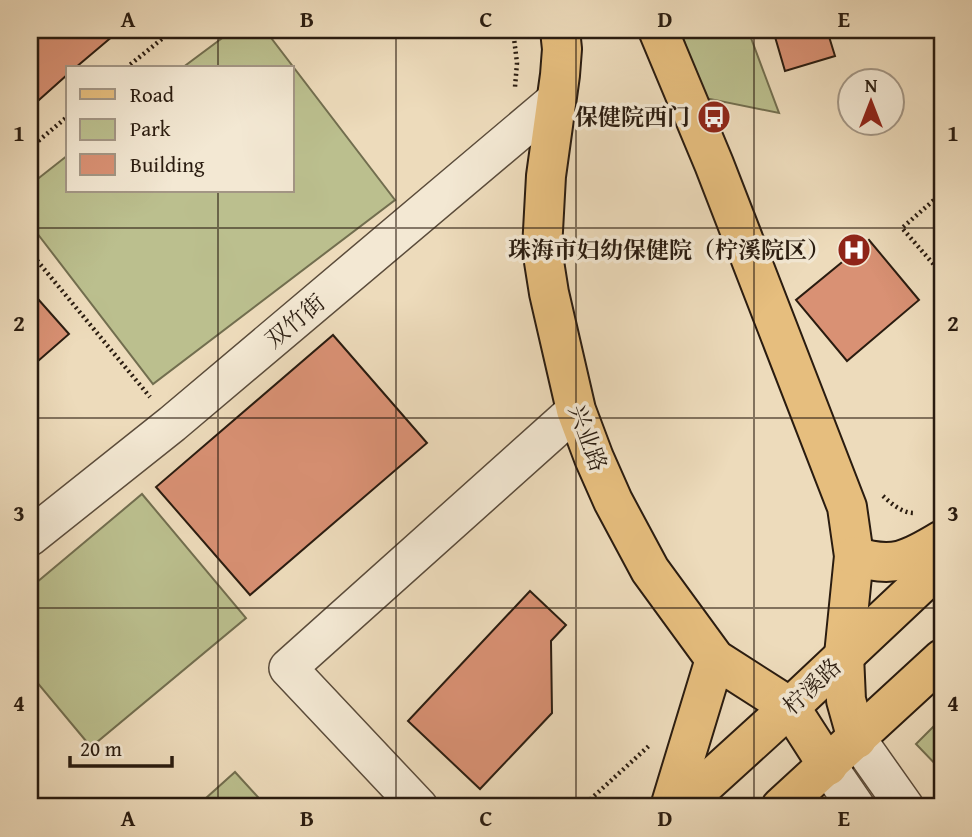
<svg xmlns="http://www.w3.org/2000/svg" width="972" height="837" viewBox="0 0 972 837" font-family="'Gentium Book Plus','Noto Serif SC',serif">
<rect width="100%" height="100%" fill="#eddbbb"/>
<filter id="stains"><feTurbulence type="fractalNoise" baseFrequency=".00286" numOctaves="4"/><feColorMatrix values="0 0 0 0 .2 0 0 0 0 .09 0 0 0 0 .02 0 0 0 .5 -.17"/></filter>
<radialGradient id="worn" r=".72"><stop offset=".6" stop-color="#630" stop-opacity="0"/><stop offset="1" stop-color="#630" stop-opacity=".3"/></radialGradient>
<!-- green -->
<g fill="#bbbf8e" stroke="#726e4f" stroke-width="2">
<path d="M233 30H265L395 200 153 384 30 224V185L68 155V191H292V68H182Z"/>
<path d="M681 30H748L779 113 700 97Z"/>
<path d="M142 494 246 618 91 747 30 674V588Z"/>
<path d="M942 718V771L916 744Z"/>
<path d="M235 772 267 807H196Z"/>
</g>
<!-- building -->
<g fill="#d99174" stroke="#2a1c10" stroke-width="2">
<path d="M30 30H120L75 68H68V74L30 108Z"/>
<path d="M773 30H827L835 56 785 71Z"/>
<path d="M869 240 919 300 847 361 796 300Z"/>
<path d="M30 290 69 334 30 368Z"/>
<path d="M333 335 427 443 250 595 156 487Z"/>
<path d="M530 591 566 625 551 641 552 713 480 789 408 721Z"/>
</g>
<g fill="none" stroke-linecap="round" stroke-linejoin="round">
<defs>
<g id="minor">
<path d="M30 537 172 424 556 100"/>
<path d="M857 739 905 807"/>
<path d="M828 766 856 807"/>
<path d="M419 807 288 668 576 410"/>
</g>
<g id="major">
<path d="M560 30 562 49 560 75 546 176 542 249 549 293 576 410 594 458 613 501 650 570 715 659 790 707 828 766"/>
<path d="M658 30 714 164 847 507 854 556 844 655 846 700 857 739"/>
<path d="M854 556C893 569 909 560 942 540"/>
<path d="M670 807 715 659"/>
<path d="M680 807 790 707 942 564"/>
<path d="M781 807 942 659"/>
</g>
</defs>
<!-- minor casing -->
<use href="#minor" stroke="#5b4c3b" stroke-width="40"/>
<!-- major casing -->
<use href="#major" stroke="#2a1c10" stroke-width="42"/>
<!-- path -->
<g stroke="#2a1c10" stroke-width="4.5" stroke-dasharray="2 3.5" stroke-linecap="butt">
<path d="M513 30 517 63 515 87"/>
<path d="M126 68 173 30"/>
<path d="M30 148 68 116"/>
<path d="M942 193 902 228 942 274"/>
<path d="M30 252 150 397"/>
<path d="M883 496C892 504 902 513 914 513"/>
<path d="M582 807 651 744"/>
</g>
<!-- minor -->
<use href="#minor" stroke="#f3e8d3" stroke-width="37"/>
<!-- major -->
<use href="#major" stroke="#e6be7e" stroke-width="38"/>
</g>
<!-- grid -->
<path fill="none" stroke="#2a1c10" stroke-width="2" stroke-opacity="0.55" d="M218 30V68M396 30V807M576 30V807M754 30V807M218 191V807M30 228H942M30 418H942M30 608H942"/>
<!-- icons -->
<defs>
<symbol id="bus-disc" viewBox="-11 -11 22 22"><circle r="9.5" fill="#8f2418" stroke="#f3e8d3"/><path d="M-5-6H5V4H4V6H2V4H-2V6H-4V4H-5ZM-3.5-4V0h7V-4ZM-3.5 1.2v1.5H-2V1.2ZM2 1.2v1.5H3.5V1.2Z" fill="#fff"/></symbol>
<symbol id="hospital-disc" viewBox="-11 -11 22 22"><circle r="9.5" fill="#8f2418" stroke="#f3e8d3"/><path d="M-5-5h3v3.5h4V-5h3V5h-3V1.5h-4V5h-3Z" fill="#fff"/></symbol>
</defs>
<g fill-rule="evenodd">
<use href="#bus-disc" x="695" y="98" width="38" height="38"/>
<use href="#hospital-disc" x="835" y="231" width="38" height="38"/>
</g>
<g text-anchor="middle" stroke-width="7" stroke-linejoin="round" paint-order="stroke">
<!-- poi labels -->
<g font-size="23" font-weight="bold" fill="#2a1c10" stroke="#f3e8d3" text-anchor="end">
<text x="690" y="125">保健院西门</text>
<text x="830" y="258">珠海市妇幼保健院（柠溪院区）</text>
</g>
<!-- street labels -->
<g font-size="23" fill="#2a1c10" stroke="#f3e8d3">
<text transform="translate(295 321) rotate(-40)" y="8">双竹街</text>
<text transform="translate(588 438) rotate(70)" y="8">兴业路</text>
<text transform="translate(812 686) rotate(-43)" y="8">柠溪路</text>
</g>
</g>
<!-- margin -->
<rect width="972" height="837" fill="none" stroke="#eddbbb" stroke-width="77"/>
<!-- legend -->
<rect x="66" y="66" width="228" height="126" fill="#f3e8d3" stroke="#a39685" stroke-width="2"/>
<rect x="80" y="89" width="35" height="10" fill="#e6be7e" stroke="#a39685" stroke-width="2"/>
<text x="130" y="102" font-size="21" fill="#2a1c10">Road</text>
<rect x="80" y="119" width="35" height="21" fill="#bbbf8e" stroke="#a39685" stroke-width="2"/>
<text x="130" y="136" font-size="21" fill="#2a1c10">Park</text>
<rect x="80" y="154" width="35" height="21" fill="#d99174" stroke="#a39685" stroke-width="2"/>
<text x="130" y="172" font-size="21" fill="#2a1c10">Building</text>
<!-- north arrow -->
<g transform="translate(871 102)"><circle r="33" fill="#f3e8d3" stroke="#a39685" stroke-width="2"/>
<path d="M0-5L12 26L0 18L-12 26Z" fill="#8f2418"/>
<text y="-10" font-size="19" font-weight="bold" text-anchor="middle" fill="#2a1c10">N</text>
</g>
<!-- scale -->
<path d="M70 756v10h102v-10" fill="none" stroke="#2a1c10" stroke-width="3.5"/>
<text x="80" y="756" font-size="21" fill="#2a1c10" stroke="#f3e8d3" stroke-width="5" paint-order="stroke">20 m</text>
<rect x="38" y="38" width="896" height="760" fill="none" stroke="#2a1c10" stroke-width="2.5"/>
<g font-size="23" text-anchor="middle" font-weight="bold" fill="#2a1c10">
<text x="128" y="27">A</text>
<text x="307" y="27">B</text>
<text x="486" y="27">C</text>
<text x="665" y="27">D</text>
<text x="844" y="27">E</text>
<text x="19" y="141">1</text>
<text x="953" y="141">1</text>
<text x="19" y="331">2</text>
<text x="953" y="331">2</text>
<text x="19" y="521">3</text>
<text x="953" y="521">3</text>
<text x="19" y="711">4</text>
<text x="953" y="711">4</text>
<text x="128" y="826">A</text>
<text x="307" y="826">B</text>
<text x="486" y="826">C</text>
<text x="665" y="826">D</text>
<text x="844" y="826">E</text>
</g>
<rect width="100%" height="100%" filter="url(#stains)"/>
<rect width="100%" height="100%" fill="url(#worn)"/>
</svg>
